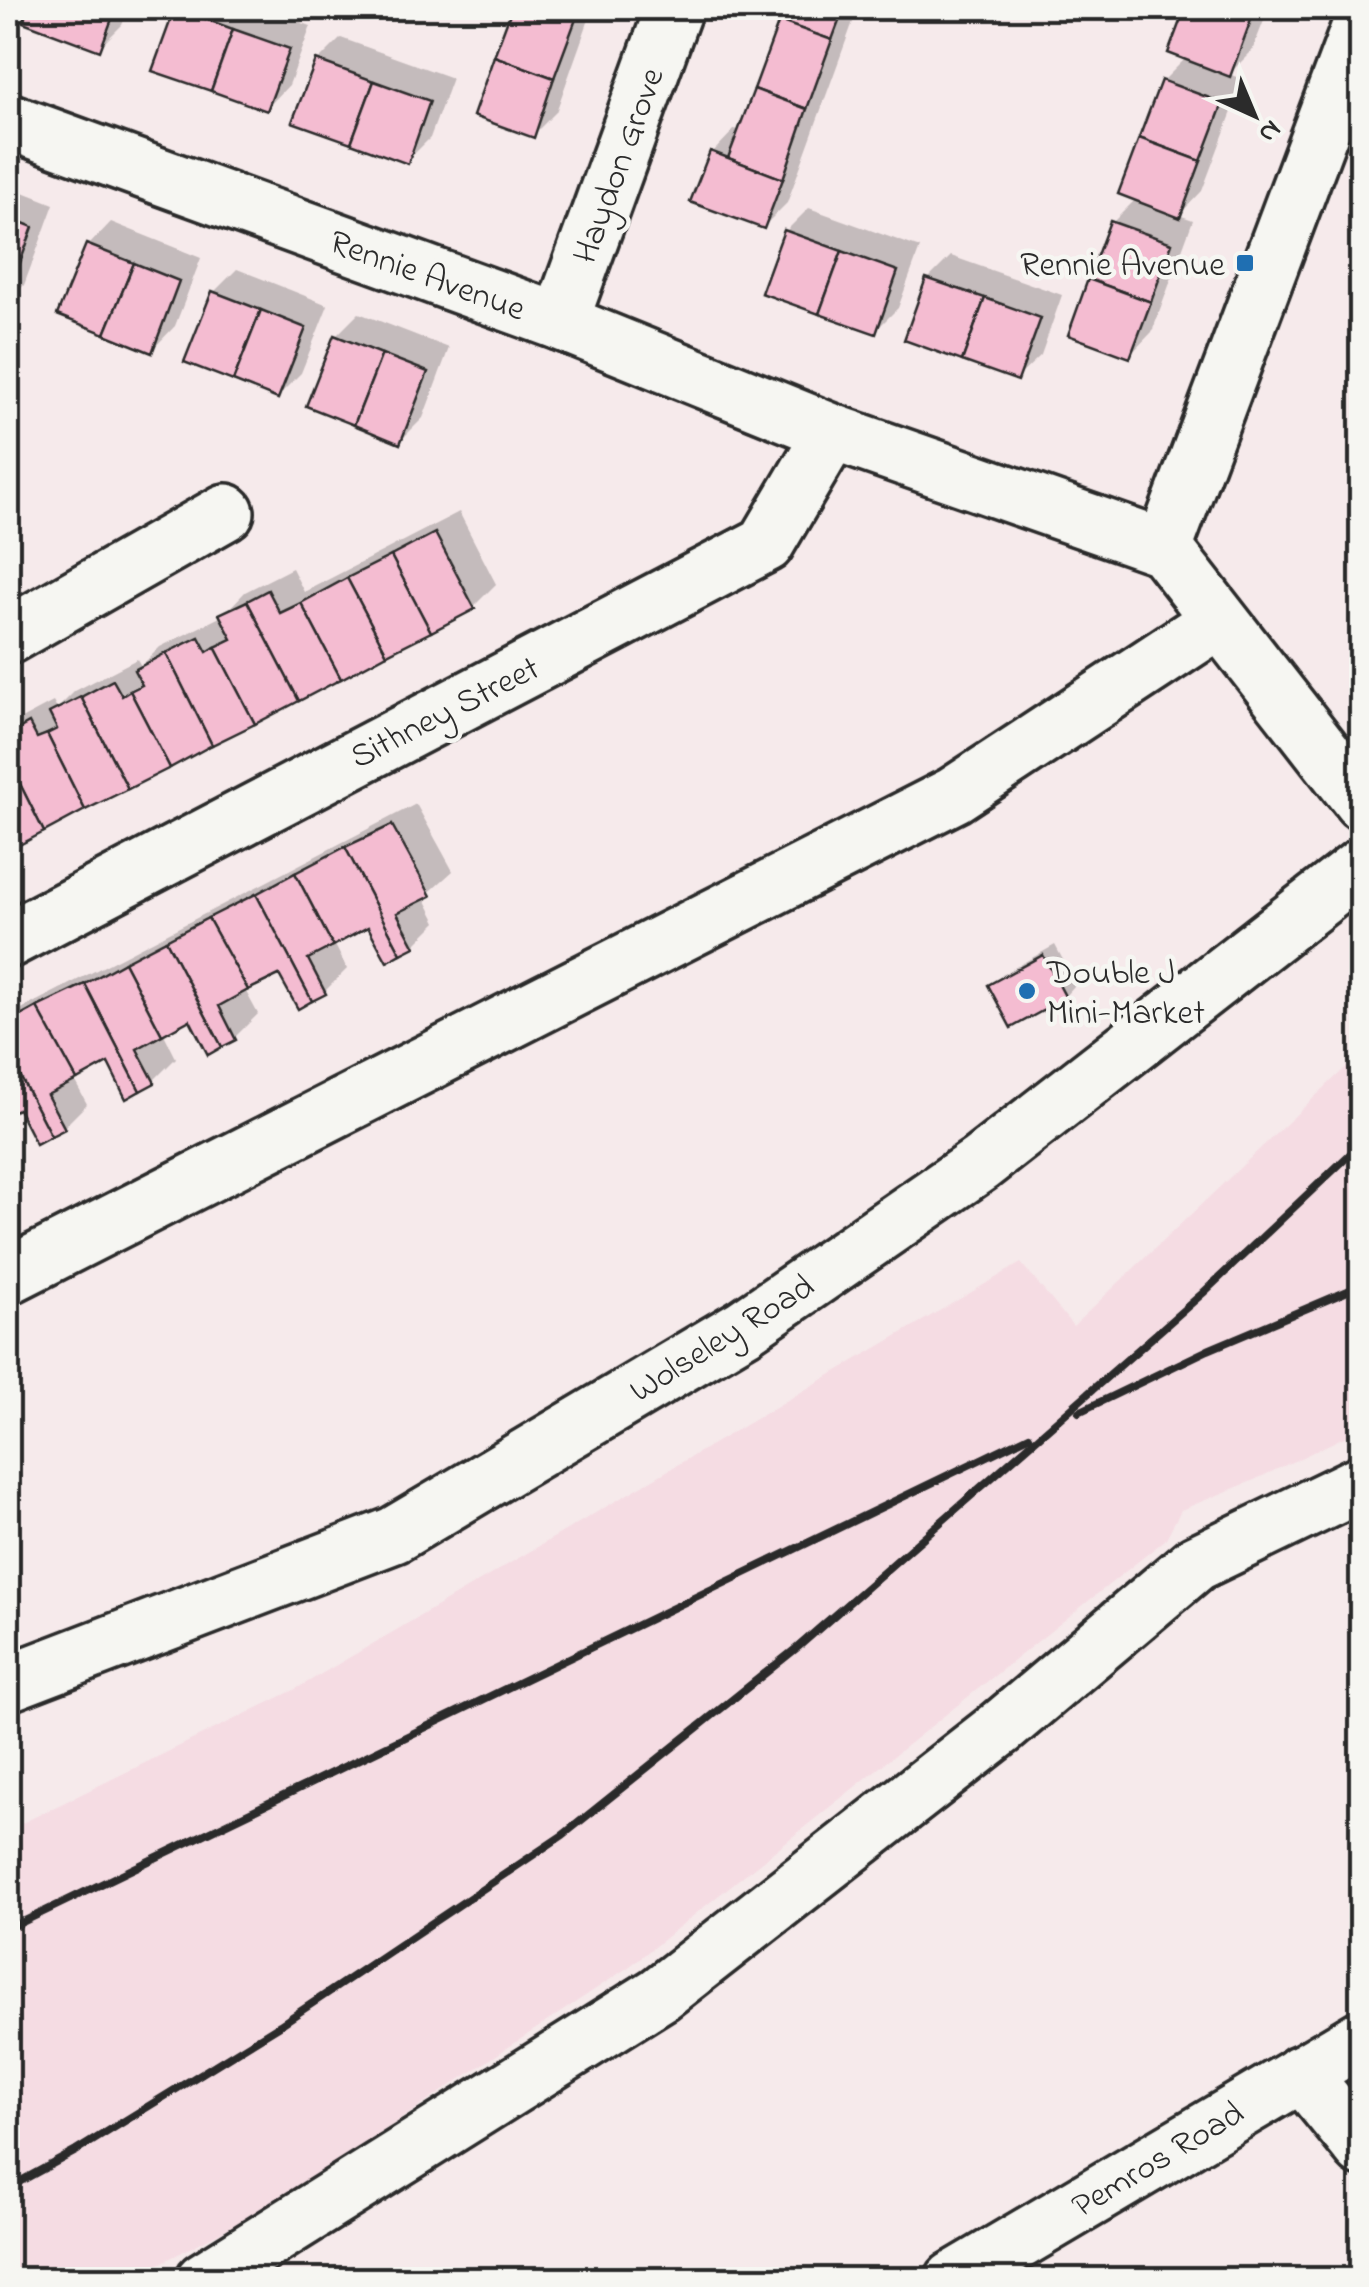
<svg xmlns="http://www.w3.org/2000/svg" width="1369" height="2287" viewBox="0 0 1369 2287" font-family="'Indie Flower',sans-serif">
<rect width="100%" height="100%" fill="#f6eaeb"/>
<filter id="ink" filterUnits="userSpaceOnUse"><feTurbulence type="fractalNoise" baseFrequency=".01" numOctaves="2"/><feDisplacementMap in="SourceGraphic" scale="20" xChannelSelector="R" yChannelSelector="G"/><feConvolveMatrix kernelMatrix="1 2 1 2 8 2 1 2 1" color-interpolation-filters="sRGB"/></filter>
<g filter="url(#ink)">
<!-- built -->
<path fill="#f5dce3" d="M1361 1053V1429L1252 1481 1181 1510 1165 1540 630 1966 271 2206 130 2279 8 2280V1830L294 1690 1021 1263 1073 1326Z"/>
<!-- shadow -->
<g fill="#0003">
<path d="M31 8H129L122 25 99 48 26 21Z"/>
<path d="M178 8H260L311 26 289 85 266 109 177 9Z"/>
<path d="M514 8H593L556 112 533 135 476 114Z"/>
<path d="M763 8H858L787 203 764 226 712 153 735 129 741 131 782 19 761 12Z"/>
<path d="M1188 8H1269L1252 51 1229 74 1244 80 1202 191 1179 215 1193 220 1152 332 1129 356 1113 222 1136 199 1163 81 1186 58 1171 52Z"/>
<path d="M341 38 452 78 430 138 407 161 318 61Z"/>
<path d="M8 186 54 204 24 285 8 302Z"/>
<path d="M809 208 920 248 898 308 875 331 786 231Z"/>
<path d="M111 222 201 258 175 326 152 350 88 246Z"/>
<path d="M951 256 1062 295 1041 355 1017 378 928 279Z"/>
<path d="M237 269 328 305 301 373 278 396 214 292Z"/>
<path d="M359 313 449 348 423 418 400 441 336 336Z"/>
<path d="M459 512 496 584 473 607 8 849V726L53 702 57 709 75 691 137 659 141 666 160 647 222 616 245 592 292 568 304 592Z"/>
<path d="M416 804 453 871 424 897 437 922 414 945 370 923 334 943 347 969 324 992 280 972 245 990 258 1014 234 1038 191 1017 163 1032 176 1058 153 1081 109 1060 73 1078 87 1104 64 1127 19 1106 8 1112V1016Z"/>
<path d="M1055 945 1076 984 1065 996 1012 1025 991 986 1003 974Z"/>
</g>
<!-- building -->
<g fill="#f4bcd1" stroke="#2b2b2b" stroke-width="2.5">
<path d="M28 8H116L100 51 23 22Z"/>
<path d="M175 8 233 29 211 91 152 71Z"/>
<path d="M512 8H544L576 19 554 78 494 56Z"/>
<path d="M760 8H844L832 40 758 14Z"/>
<path d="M1185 8H1218L1251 20 1230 77 1168 53Z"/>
<path d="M1218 8H1256L1251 20Z"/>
<path d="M779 21 832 40 807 109 754 89Z"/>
<path d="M233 29 290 49 267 111 211 91Z"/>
<path d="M494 56 554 78 534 138 473 116Z"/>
<path d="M316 60 374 81 351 143 292 122Z"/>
<path d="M1161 80 1223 103 1201 161 1139 138Z"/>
<path d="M374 81 430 101 408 164 351 143Z"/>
<path d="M754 89 807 109 783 179 728 158Z"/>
<path d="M1139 138 1201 161 1180 218 1118 194Z"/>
<path d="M710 151 783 179 764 229 690 202Z"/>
<path d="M8 217 33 227 8 296Z"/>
<path d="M1110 221 1172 243 1151 302 1088 279Z"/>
<path d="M784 230 842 251 819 314 761 293Z"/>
<path d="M86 244 134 263 105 334 57 315Z"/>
<path d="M842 251 898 271 876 334 819 314Z"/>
<path d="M134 263 179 281 152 353 105 334Z"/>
<path d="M926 278 985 298 962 361 904 340Z"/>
<path d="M1088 279 1151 302 1130 358 1068 335Z"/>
<path d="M212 291 261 310 233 381 184 362Z"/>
<path d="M985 298 1041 318 1018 381 962 361Z"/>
<path d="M261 310 306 328 278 399 233 381Z"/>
<path d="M334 335 382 354 354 425 306 406Z"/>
<path d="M382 354 428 372 400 444 354 425Z"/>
<path d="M435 533 475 609 431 632 391 556Z"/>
<path d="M391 556 431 632 387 654 347 578Z"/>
<path d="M347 578 387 654 341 679 301 603Z"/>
<path d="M268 590 280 613 301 603 341 679 299 701 247 601Z"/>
<path d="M247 601 299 701 255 724 215 647 232 639 219 614Z"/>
<path d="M199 637 207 652 215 647 255 724 212 745 166 653Z"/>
<path d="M166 653 212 745 170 768 130 691 142 685 134 670Z"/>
<path d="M113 680 122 696 130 691 170 768 128 789 81 697Z"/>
<path d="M81 697 128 789 85 810 47 734 57 729 49 713Z"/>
<path d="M29 723 37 738 47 734 85 810 44 832 8 760V735Z"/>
<path d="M8 760 44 832 8 851Z"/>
<path d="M392 825 431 896 397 913 415 947 401 954 345 847Z"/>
<path d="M345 847 401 954 387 962 368 927 333 946 295 873Z"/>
<path d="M295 873 333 946 308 959 326 994 312 1001 256 894Z"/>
<path d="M256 894 312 1001 298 1009 279 975 248 990 208 918Z"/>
<path d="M208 918 248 990 219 1006 236 1040 222 1047 166 940Z"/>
<path d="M166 940 222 1047 208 1055 190 1020 162 1035 124 962Z"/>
<path d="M1043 955 1066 998 1011 1028 988 985Z"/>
<path d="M124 962 162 1035 137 1049 155 1083 140 1091 85 984Z"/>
<path d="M85 984 140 1091 126 1099 108 1063 77 1080 37 1007Z"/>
<path d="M37 1007 77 1080 47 1095 65 1129 51 1136 8 1053V1023Z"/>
<path d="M8 1053 51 1136 36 1144 18 1109 8 1114Z"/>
</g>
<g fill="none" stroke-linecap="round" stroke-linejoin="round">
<defs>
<g id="minor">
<path d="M8 121 560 322 832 432 1164 548 1362 802"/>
<path d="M560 322 674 8"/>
<path d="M1164 548 1362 21"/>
<path d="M8 636 226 512"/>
<path d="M8 940 766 544 832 432"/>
<path d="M8 1276 954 795 1218 621"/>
<path d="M8 1683 394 1535 744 1327 980 1164 1362 866"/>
<path d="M1301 2073 1362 2148"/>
<path d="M204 2280 660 1994 1002 1727 1196 1563 1362 1483"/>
<path d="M953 2280 1362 2038"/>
</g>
</defs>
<!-- minor casing -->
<use href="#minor" stroke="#2b2b2b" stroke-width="62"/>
<!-- minor -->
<use href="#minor" stroke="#f6f6f2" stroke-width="55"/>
<!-- rail -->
<g stroke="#2b2b2b" stroke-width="8">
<path d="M1079 1412 1208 1350 1362 1285"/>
<path d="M8 1929 1029 1436"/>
<path d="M8 2188 76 2151 280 2025 563 1835 798 1647 1203 1293 1362 1143"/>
</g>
</g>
</g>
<!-- markers -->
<g fill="#1f6fb2" stroke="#f6f6f2" stroke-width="4">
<rect x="1235" y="253" width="20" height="20" rx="5"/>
<circle cx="1027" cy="991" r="10"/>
</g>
<g text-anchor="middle" stroke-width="9" stroke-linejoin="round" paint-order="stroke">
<!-- street labels -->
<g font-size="35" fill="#2b2b2b" stroke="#f6f6f2">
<text transform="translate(617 165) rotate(-70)" y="12">Haydon Grove</text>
<text transform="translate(428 274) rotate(20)" y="12">Rennie Avenue</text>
<text transform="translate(444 711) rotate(-27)" y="12">Sithney Street</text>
<text transform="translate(721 1337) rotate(-32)" y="12">Wolseley Road</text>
<text transform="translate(1157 2158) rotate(-31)" y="12">Pemros Road</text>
</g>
<!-- poi labels -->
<g font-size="35" fill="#2b2b2b" stroke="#f6f6f2" text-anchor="end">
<text x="1225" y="275">Rennie Avenue</text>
<text x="1047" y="983" text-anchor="start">Double J<tspan x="1047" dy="40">Mini-Market</tspan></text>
</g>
</g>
<!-- margin -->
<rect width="1369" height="2287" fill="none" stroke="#f6f6f2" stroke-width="40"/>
<rect x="20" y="20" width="1329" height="2247" fill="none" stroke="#2b2b2b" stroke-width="4" filter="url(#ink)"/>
<!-- north arrow -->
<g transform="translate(1254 115) rotate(136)" stroke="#f6f6f2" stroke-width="8" paint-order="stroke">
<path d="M0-8L18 38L0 25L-18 38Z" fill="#2b2b2b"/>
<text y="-15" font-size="28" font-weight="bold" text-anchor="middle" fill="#2b2b2b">N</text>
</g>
</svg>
